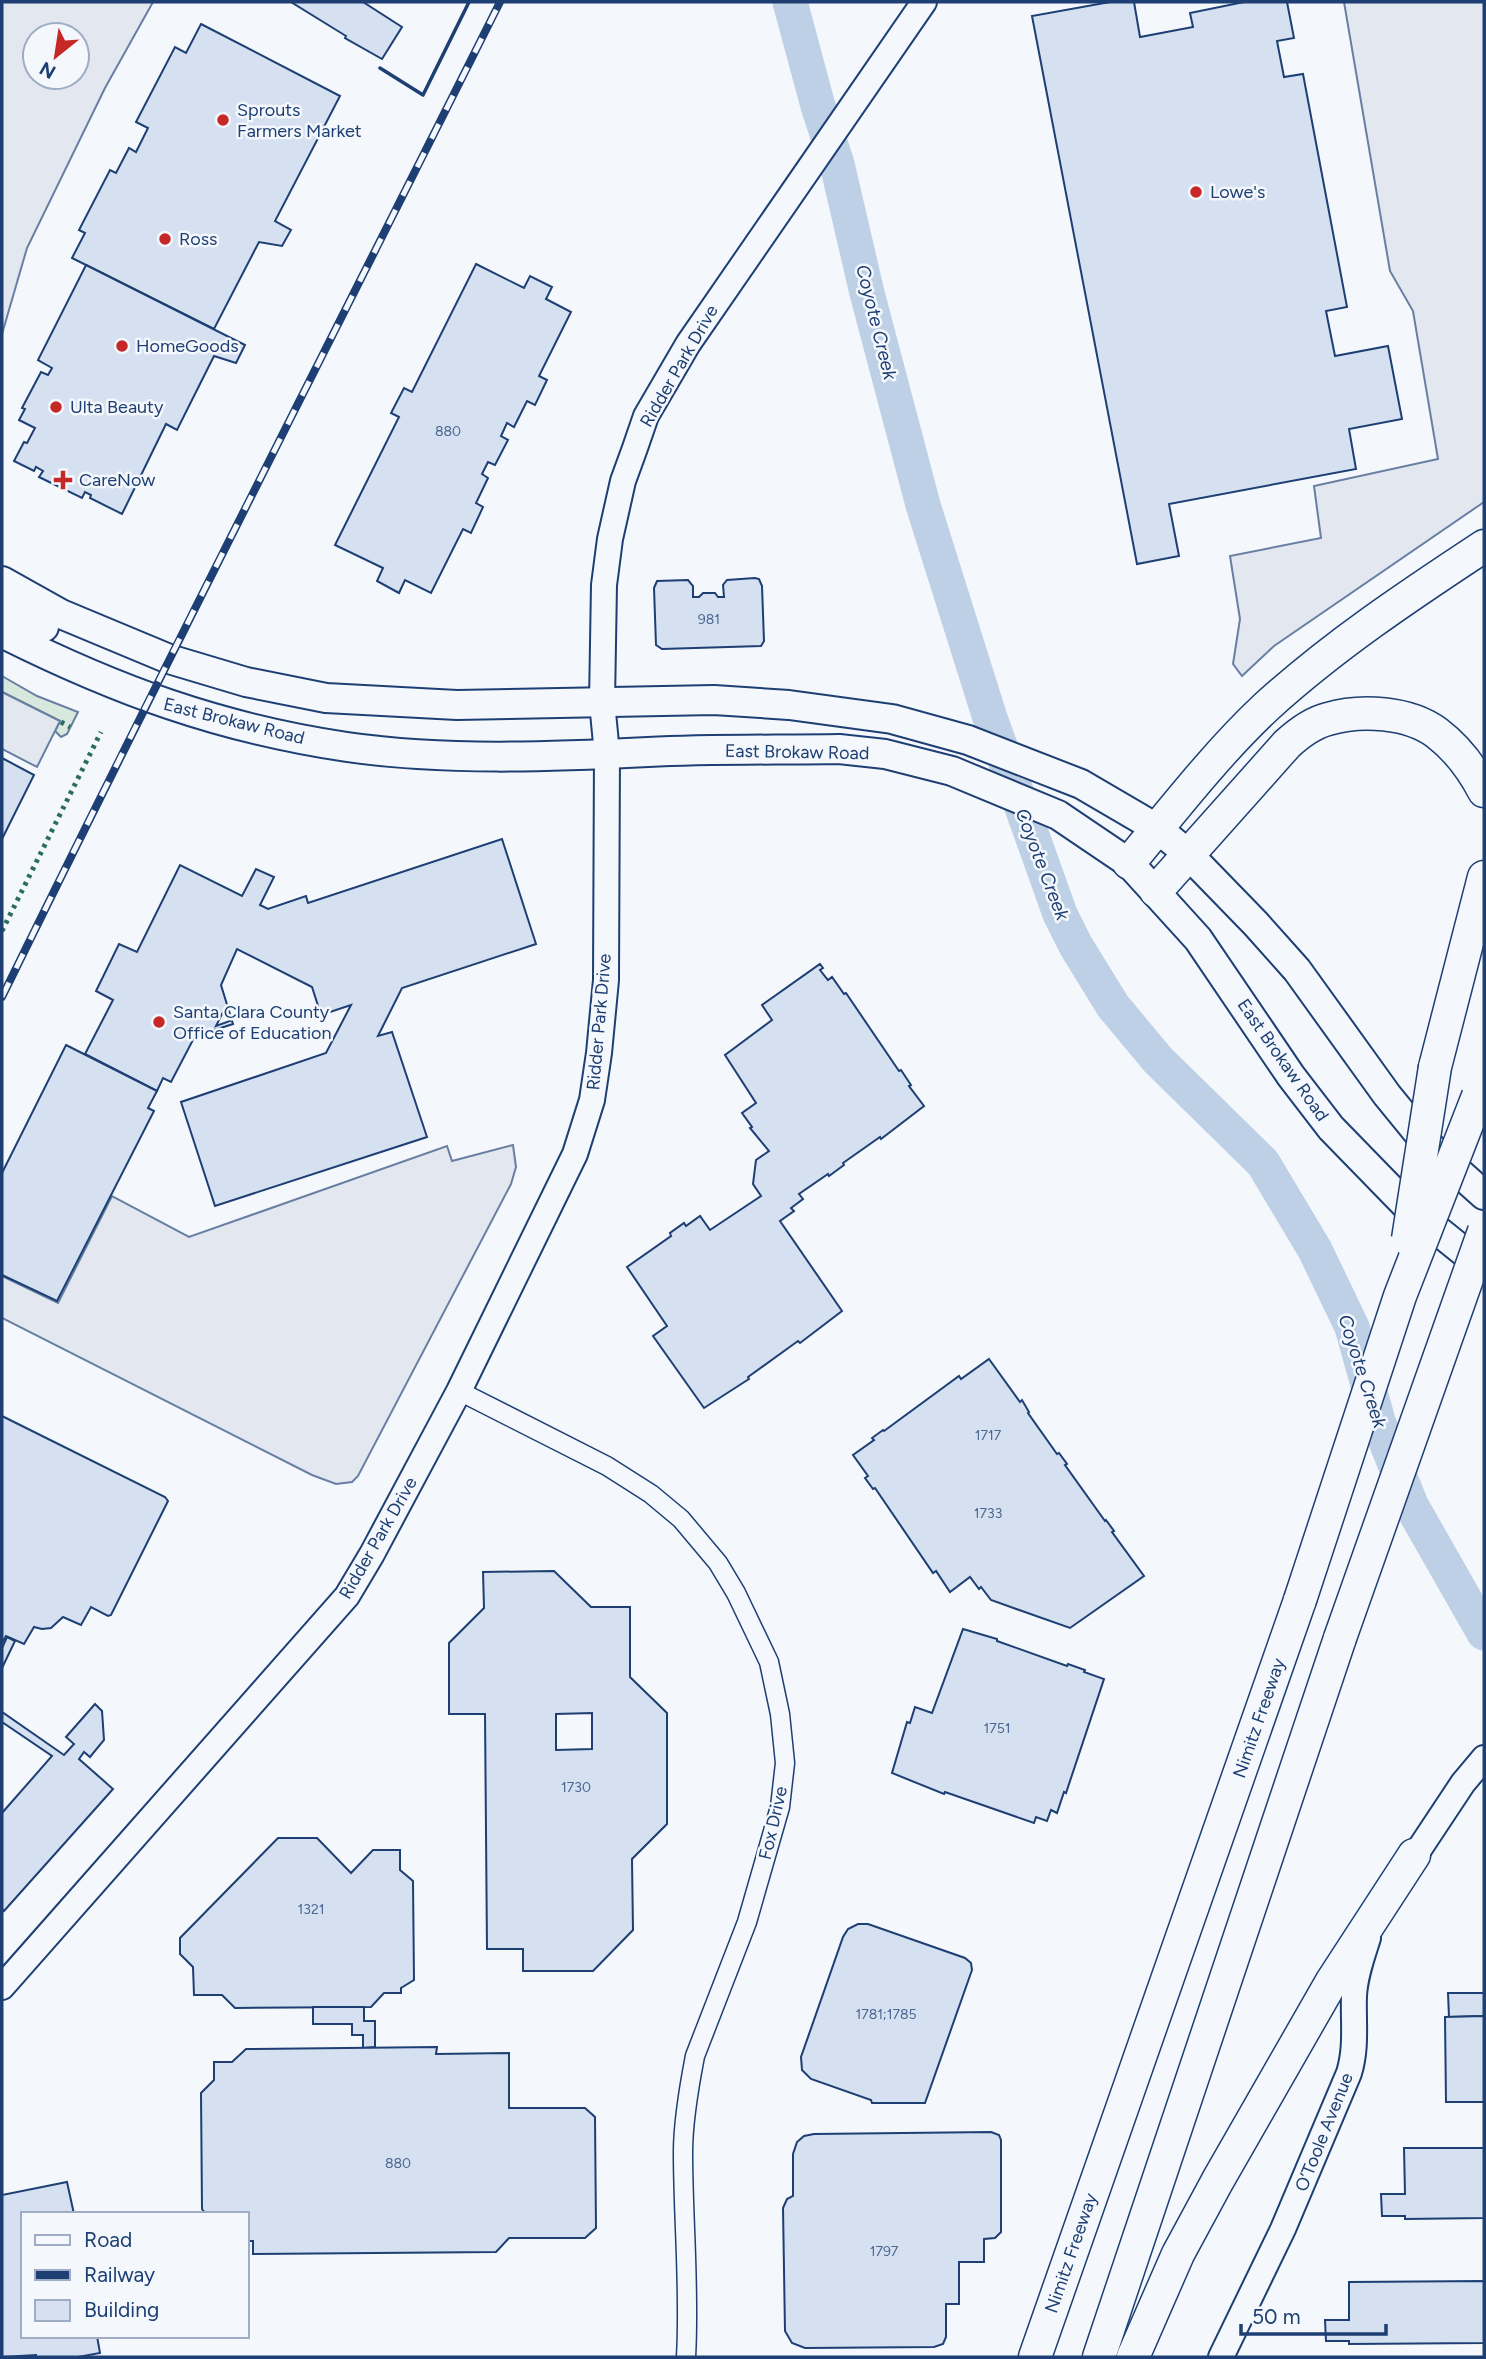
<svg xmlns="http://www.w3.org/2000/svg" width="1486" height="2359" viewBox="0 0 1486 2359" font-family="Figtree,sans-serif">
<rect width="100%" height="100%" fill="#f4f7fb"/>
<!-- green -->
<path fill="#d7e8df" stroke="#687fa3" stroke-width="2" d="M2 676 37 696 78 712 67 734 61 737 55 731 60 721 2 692Z"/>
<!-- parking -->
<g fill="#e3e8f0" stroke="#687fa3" stroke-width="2" fill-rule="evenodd">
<path d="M2 2H153L105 88 27 248 2 334ZM35 35H77V77H35Z"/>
<path d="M1344 2H1484V502L1274 646 1242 676 1233 664 1240 619 1230 556 1321 538 1314 486 1438 459 1413 311 1390 271Z"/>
<path d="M2 692 60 721 37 767 2 749Z"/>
<path d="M513 1145 516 1167 511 1184 358 1476 352 1482 336 1484 312 1475 2 1318V1276L58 1303 112 1196 189 1237 447 1146 452 1161Z"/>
</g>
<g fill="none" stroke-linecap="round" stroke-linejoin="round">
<!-- river -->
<path stroke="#bed0e5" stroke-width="35" d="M790 2 818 106 837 164 867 293 923 505 990 718 1060 914 1076 946 1113 1006 1158 1060 1263 1163 1315 1250 1352 1327 1378 1421 1411 1505 1484 1633"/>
</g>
<!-- building -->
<g fill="#d5e0f0" stroke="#1d3f73" stroke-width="2" fill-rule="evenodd">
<path d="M291 2H363L402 27 382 59 345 38 346 36Z"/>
<path d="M1110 2H1134L1140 37 1193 27 1190 13 1244 2H1287L1294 38 1277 41 1284 77 1303 74 1347 307 1326 311 1335 356 1388 346 1402 419 1349 429 1356 469 1169 504 1179 556 1137 564 1032 16Z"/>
<path d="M201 24 340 96 275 221 291 230 282 246 259 242 214 329 72 258 85 233 79 230 110 170 116 173 129 148 136 152 148 128 136 122 175 47 186 53Z"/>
<path d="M476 264 524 288 530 276 552 287 546 299 571 312 539 376 547 380 535 405 527 401 514 427 507 423 501 436 508 440 495 465 488 462 482 474 488 478 476 503 483 507 471 533 463 529 431 593 405 580 399 593 377 581 383 568 335 545 399 417 391 413 404 388 412 392Z"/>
<path d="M86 265 245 345 236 363 214 356 177 430 166 424 122 514 90 498 91 495 85 492 82 498 39 477 43 471 36 467 34 471 14 461 24 442 27 443 35 428 19 420 25 409 22 408 41 372 48 375 52 368 38 360Z"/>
<path d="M755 578 759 579 762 586 764 641 761 646 662 649 656 645 654 588 657 581 688 580 693 586V597H699L703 593H715L718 597H724L723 585 727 580Z"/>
<path d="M2 758 34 775 2 839Z"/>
<path d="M502 839 536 944 402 988 378 1036 392 1032 427 1137 215 1206 181 1102 326 1053 351 1005 321 1015 312 987 237 949 221 985 233 1024 195 1036 171 1082 163 1078 157 1091 85 1054 113 1000 96 991 119 944 137 952 180 865 242 896 256 869 274 877 260 905 268 909 306 896 308 903ZM225 1008 230 1021 216 1026Z"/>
<path d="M820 964 823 968 820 970 828 980 832 977 844 994 846 993 899 1071 901 1070 911 1085 909 1086 924 1106 881 1139 880 1137 843 1163 844 1165 829 1176 828 1174 799 1194 803 1199 791 1208 794 1211 780 1221 842 1311 800 1343 798 1341 748 1377 749 1379 704 1408 653 1336 667 1326 627 1267 671 1236 670 1233 684 1223 686 1226 700 1216 710 1230 761 1196 753 1184 756 1160 769 1151 750 1128 752 1127 742 1113 756 1103 725 1055 772 1020 762 1005Z"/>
<path d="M66 1045 157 1091 148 1108 154 1111 57 1301 2 1275V1173Z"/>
<path d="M989 1359 1020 1402 1022 1400 1029 1412 1028 1413 1057 1454 1059 1453 1067 1464 1065 1465 1105 1521 1106 1520 1114 1531 1112 1532 1144 1576 1070 1628 991 1600 981 1587 979 1589 970 1577 950 1592 936 1571 933 1573 875 1488 873 1489 865 1478 868 1476 853 1455 874 1440 872 1438 883 1430 884 1431 959 1376 961 1379Z"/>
<path d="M2 1416 165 1497 168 1501 111 1615 108 1616 91 1607 81 1625 63 1617 51 1628 42 1629 34 1627 24 1644 6 1636 2 1643Z"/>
<path d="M554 1571 591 1607H630V1677L667 1713V1824L632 1859 633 1930 593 1971H523V1949H487L485 1714H449V1643L484 1608 483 1572ZM592 1713V1749L556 1750V1714Z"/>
<path d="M963 1629 997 1639V1641L1067 1666 1068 1664 1085 1670 1084 1672 1104 1679 1066 1793 1064 1792 1057 1813 1051 1810 1047 1821 1036 1817 1034 1823 945 1792 944 1794 892 1773 907 1722 910 1723 915 1707 932 1713Z"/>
<path d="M7 1637 15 1641 2 1668V1648Z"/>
<path d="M95 1704 102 1711 104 1740 90 1757 84 1752 79 1759 113 1789 4 1911 2 1909V1813L52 1756 2 1722V1712L64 1755 74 1744 66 1737Z"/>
<path d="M278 1838H317L351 1873 373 1850H400V1870L413 1881 414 1980 401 1988V1993H384L371 2007 235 2008 222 1995H194L193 1967 180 1954V1938Z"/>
<path d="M858 1924H868L965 1958 971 1963 972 1970 925 2103H872L871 2100 811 2079 802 2070 801 2057 843 1937 848 1929Z"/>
<path d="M1448 1993H1484V2016L1449 2017Z"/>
<path d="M313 2007H364V2021H375V2047L363 2048V2035H352V2024H313Z"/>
<path d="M1484 2016V2102H1446L1445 2017Z"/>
<path d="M437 2047 436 2054 509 2053V2108H585L595 2117 596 2228 585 2238H509L496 2252 253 2254V2241H247V2214H206L202 2209 201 2093 214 2080V2062H232L246 2049Z"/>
<path d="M991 2132 999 2135 1001 2140V2232L995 2238 984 2239V2262H959V2304H946V2337L943 2344 934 2347 805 2348 792 2343 785 2331 783 2208 787 2199 793 2196V2154L797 2142 804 2136 814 2134Z"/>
<path d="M1404 2148H1484V2218L1405 2219V2216H1382L1381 2194H1405Z"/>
<path d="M67 2182 74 2214H23V2336H97L100 2353 78 2357H36V2355L2 2357V2195Z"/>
<path d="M1484 2281V2343L1349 2344V2341H1326L1325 2320H1349V2282Z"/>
</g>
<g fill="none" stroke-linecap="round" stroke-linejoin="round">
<defs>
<path id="street" d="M459 1391 607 1466 651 1494 681 1519 718 1563 736 1593 769 1662 780 1714 785 1763 780 1807 747 1922 695 2056C689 2087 683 2121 683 2152 683 2220 690 2289 686 2357"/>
<g id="secondary">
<path d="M1406 1869 1463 1783 1484 1758"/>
<path d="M2 1987 347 1596 372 1554 459 1391 575 1154 592 1100 599 1053 606 980 607 754 602 702 604 585 610 539 623 481 635 448 646 416 688 344 924 2"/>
<path d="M1221 2357 1283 2229 1349 2073C1357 2047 1353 2022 1354 1996 1355 1976 1362 1957 1368 1938"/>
</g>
<g id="primary">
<path d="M2 581 61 614 169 659 246 682 326 698 457 705 714 700 789 705 892 719 968 740 1081 784 1158 829 1187 853 1256 924 1297 970 1387 1095 1427 1144 1484 1195"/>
<path d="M2 604 44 627"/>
<path d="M2 633C116 690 219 728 347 747 446 761 548 757 648 752 711 749 775 750 839 749L885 754 952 771 1058 815 1129 863 1198 939 1291 1076 1331 1128 1406 1205 1484 1268"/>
</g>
<g id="highway">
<path d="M1129 863C1173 810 1216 754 1266 707 1333 646 1408 596 1484 546"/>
<path d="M1156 891 1287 744C1299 733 1312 723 1328 719 1361 709 1409 712 1437 733 1458 749 1472 768 1484 791"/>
<path d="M1435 1067 1484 877"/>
<path d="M1035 2357 1300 1600"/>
<path d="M1099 2357 1340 1638"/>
<path d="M1133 2357 1178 2254 1218 2180 1332 1981 1414 1855"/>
</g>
</defs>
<!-- street casing -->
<use href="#street" stroke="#1d3f73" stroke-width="21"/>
<!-- secondary casing -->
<use href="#secondary" stroke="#1d3f73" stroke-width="28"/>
<!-- primary casing -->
<use href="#primary" stroke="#1d3f73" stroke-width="32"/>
<!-- highway casing -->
<use href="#highway" stroke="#1d3f73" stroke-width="35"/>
<!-- street -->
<use href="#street" stroke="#f4f7fb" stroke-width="18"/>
<!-- secondary -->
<use href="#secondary" stroke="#f4f7fb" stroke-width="24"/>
<!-- primary -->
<use href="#primary" stroke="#f4f7fb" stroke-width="28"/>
<!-- highway -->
<use href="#highway" stroke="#f4f7fb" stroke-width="32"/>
<defs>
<path id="rail" d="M2 997C165 664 334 334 500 2"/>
</defs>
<!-- rail casing -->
<use href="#rail" stroke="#1d3f73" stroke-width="8"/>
<!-- rail -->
<use href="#rail" stroke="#f4f7fb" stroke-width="5" stroke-dasharray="16" stroke-linecap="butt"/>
<defs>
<g id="highway-bridge">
<path d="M1408 1239 1435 1067"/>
<path d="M1300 1600 1400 1296 1478 1096"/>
<path d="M1340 1638 1484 1231"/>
</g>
</defs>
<!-- highway-bridge casing -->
<use href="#highway-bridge" stroke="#1d3f73" stroke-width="35" stroke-linecap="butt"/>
<!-- highway-bridge -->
<use href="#highway-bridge" stroke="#f4f7fb" stroke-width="32"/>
<!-- hedge -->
<g stroke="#2c6c60" stroke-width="5" stroke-dasharray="3.5 5" stroke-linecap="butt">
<path d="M61 722 70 727"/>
<path d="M2 931 101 732"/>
</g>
<!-- wall -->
<path stroke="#1d3f73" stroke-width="3.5" d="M380 68 423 95 469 2"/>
</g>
<!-- markers -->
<g fill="#c62828" stroke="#f4f7fb" stroke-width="2.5">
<circle cx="223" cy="120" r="7"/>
<circle cx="1196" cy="192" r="7"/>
<circle cx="165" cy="239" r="7"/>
<circle cx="122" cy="346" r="7"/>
<circle cx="56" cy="407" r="7"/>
<path d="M59.5 469.5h7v7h7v7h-7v7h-7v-7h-7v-7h7z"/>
<circle cx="159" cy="1022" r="7"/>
</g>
<g text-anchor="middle" stroke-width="5" stroke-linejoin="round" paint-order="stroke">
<!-- number labels -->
<g font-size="14" fill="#4b6792">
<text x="448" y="436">880</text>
<text x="709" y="624">981</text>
<text x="988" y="1440">1717</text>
<text x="988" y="1518">1733</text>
<text x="997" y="1733">1751</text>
<text x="576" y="1792">1730</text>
<text x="311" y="1914">1321</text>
<text x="886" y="2019">1781;1785</text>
<text x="398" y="2168">880</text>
<text x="884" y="2256">1797</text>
</g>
<!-- poi labels -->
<g font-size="18" fill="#1d3f73" stroke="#f4f7fb" text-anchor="start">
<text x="237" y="116">Sprouts<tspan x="237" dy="21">Farmers Market</tspan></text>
<text x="1210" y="198">Lowe's</text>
<text x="179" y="245">Ross</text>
<text x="136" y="352">HomeGoods</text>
<text x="70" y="413">Ulta Beauty</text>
<text x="79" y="486">CareNow</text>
<text x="173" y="1018">Santa Clara County<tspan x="173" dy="21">Office of Education</tspan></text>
</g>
<!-- street labels -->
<g font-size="18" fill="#1d3f73" stroke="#f4f7fb">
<text transform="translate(679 366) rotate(-60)" y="6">Ridder Park Drive</text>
<text transform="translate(234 721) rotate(14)" y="6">East Brokaw Road</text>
<text transform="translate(797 752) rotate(1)" y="6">East Brokaw Road</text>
<text transform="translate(599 1022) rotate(-85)" y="6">Ridder Park Drive</text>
<text transform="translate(1283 1060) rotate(55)" y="6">East Brokaw Road</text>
<text transform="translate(378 1538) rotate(-60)" y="6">Ridder Park Drive</text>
<text transform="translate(1259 1718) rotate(-71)" y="6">Nimitz Freeway</text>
<text transform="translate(773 1823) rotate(-77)" y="6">Fox Drive</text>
<text transform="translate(1324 2132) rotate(-68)" y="6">O’Toole Avenue</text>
<text transform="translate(1071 2253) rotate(-71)" y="6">Nimitz Freeway</text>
</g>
<!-- water labels -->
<g font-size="19" font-style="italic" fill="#1d3f73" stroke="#f4f7fb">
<text transform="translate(877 322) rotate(76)" y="7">Coyote Creek</text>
<text transform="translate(1043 864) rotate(69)" y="7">Coyote Creek</text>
<text transform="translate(1363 1371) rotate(72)" y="7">Coyote Creek</text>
</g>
</g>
<!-- border -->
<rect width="1486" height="2359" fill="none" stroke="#1d3f73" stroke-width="7"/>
<!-- legend -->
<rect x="21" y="2212" width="228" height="126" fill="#f4f7fb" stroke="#9eadc5" stroke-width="2"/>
<rect x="35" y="2235" width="35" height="10" fill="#f4f7fb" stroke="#9eadc5" stroke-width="2"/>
<text x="84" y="2247" font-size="21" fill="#1d3f73">Road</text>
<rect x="35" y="2270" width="35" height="10" fill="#1d3f73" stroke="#9eadc5" stroke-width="2"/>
<text x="84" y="2282" font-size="21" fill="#1d3f73">Railway</text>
<rect x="35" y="2300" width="35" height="21" fill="#d5e0f0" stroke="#9eadc5" stroke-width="2"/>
<text x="84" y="2317" font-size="21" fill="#1d3f73">Building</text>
<!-- north arrow -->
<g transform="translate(56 56) rotate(210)"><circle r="33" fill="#f4f7fb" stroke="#9eadc5" stroke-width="2"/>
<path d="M0-5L12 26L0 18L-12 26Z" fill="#c62828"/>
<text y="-10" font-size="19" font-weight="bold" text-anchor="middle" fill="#1d3f73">N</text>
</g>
<!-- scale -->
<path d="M1241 2324v10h145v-10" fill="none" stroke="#1d3f73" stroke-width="3.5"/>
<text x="1252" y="2324" font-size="21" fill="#1d3f73" stroke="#f4f7fb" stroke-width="5" paint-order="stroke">50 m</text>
</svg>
